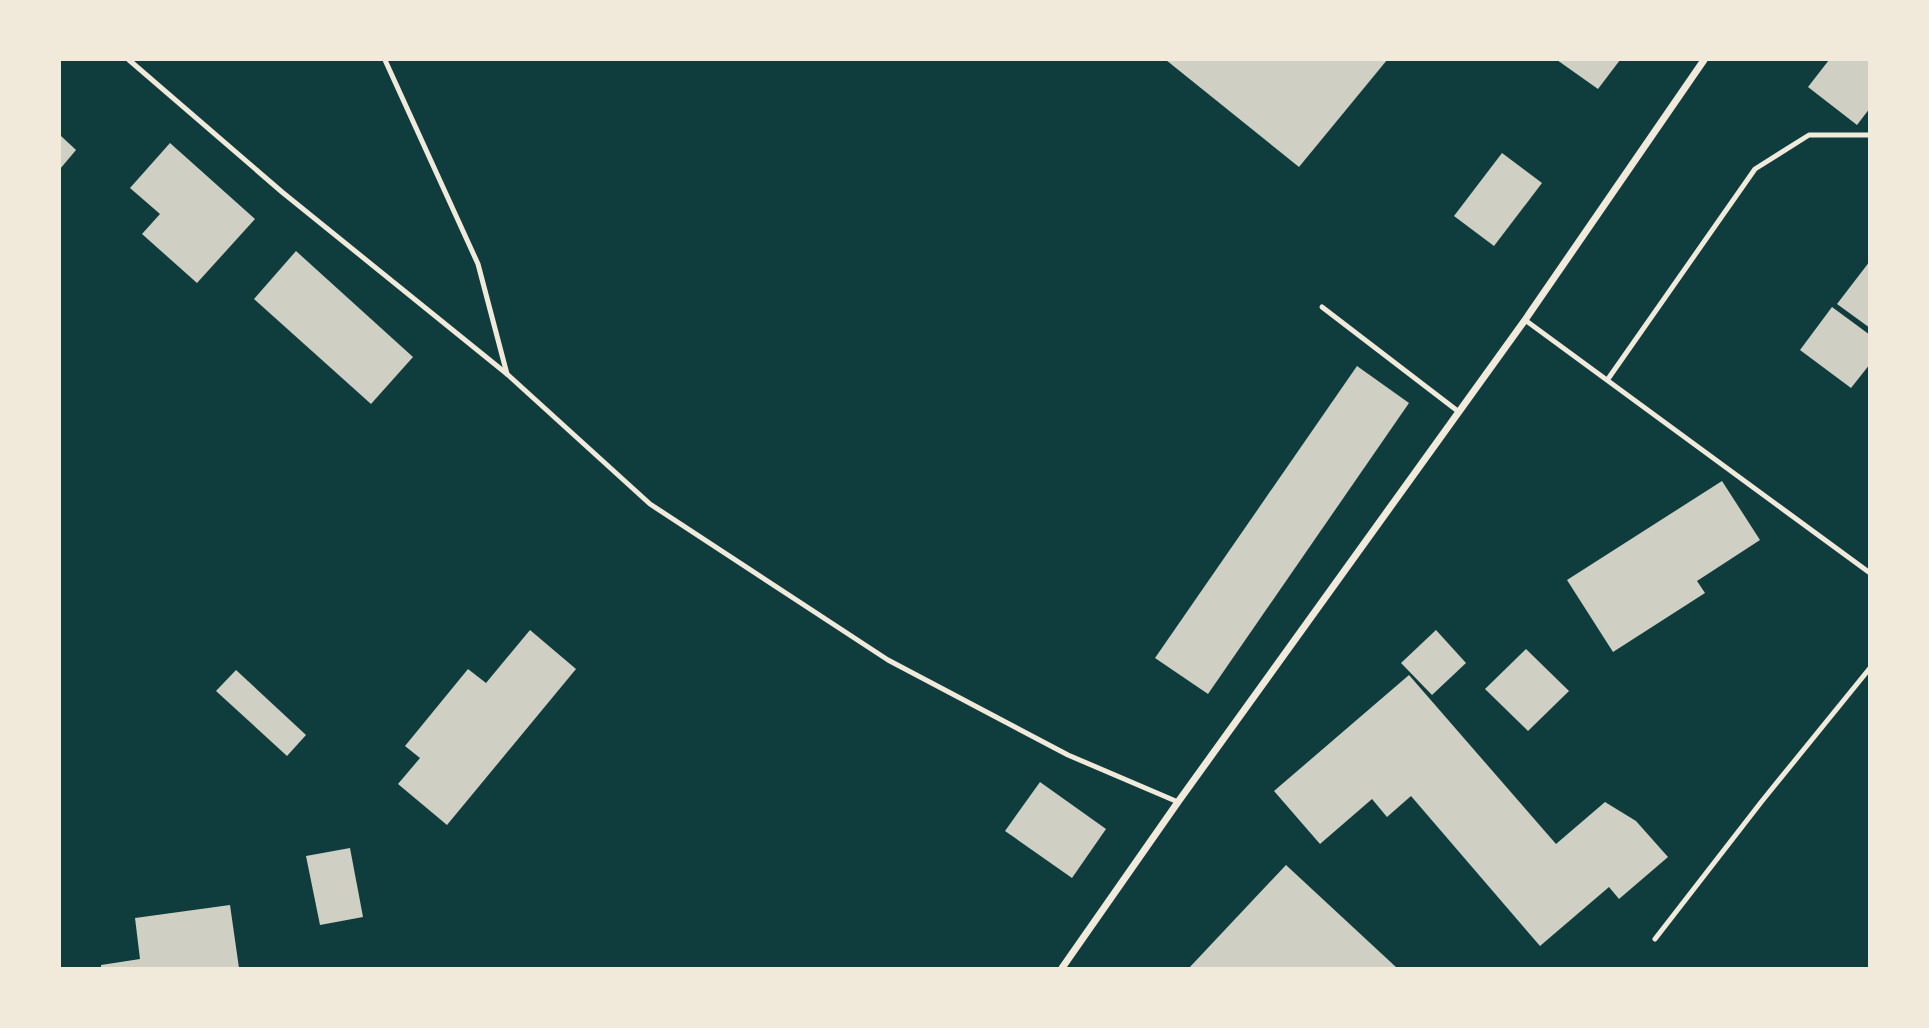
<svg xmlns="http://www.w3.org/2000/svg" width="1929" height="1028" viewBox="0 0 1929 1028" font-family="Ubuntu,sans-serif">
<rect width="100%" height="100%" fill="#0f3d3e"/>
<!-- building -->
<g fill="#cfcfc3">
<path d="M1166 60H1387L1299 167Z"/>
<path d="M1557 60H1620L1598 89Z"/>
<path d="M1829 60H1870V108L1857 125 1808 87Z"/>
<path d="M60 135 76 150 60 169Z"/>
<path d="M170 143 255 219 197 283 142 234 160 214 130 188Z"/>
<path d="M1502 153 1542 183 1494 246 1454 216Z"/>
<path d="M296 251 413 357 371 404 254 299Z"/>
<path d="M1870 261V328L1837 304Z"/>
<path d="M1832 307 1870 335V364L1851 388 1800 350Z"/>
<path d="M1357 366 1409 403 1208 694 1155 658Z"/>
<path d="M1722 481 1760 540 1697 581 1705 593 1613 652 1567 580Z"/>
<path d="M530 630 576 669 447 825 398 784 420 758 405 746 468 669 486 683Z"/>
<path d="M1436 630 1466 663 1432 695 1401 663Z"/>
<path d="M1526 649 1569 691 1528 731 1485 689Z"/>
<path d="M236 670 306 735 287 756 216 691Z"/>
<path d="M1409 675 1556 844 1605 802 1636 821 1668 857 1619 899 1609 887 1540 946 1411 796 1387 817 1372 799 1320 844 1274 791Z"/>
<path d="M1040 782 1106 829 1072 878 1005 831Z"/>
<path d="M350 848 363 917 320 925 306 856Z"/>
<path d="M1286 865 1397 968H1189Z"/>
<path d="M230 905 239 968H101V965L140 959 135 918Z"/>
</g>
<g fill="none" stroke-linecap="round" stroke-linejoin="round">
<!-- service -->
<g stroke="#f1e9da" stroke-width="5">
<path d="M129 60 282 192 507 374 650 504 888 660 1068 755 1178 802"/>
<path d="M385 60 478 264 507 374"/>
<path d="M1322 307 1459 412"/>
<path d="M1525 320 1870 573"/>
<path d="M1608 379 1755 169 1809 135H1870"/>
<path d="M1655 939 1762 801 1870 668"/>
</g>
<!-- minor -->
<path stroke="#f1e9da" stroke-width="7" d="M1062 968 1178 802 1525 320 1704 60"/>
</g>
<!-- border -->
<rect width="1929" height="1028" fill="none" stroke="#f1e9da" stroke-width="122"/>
</svg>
